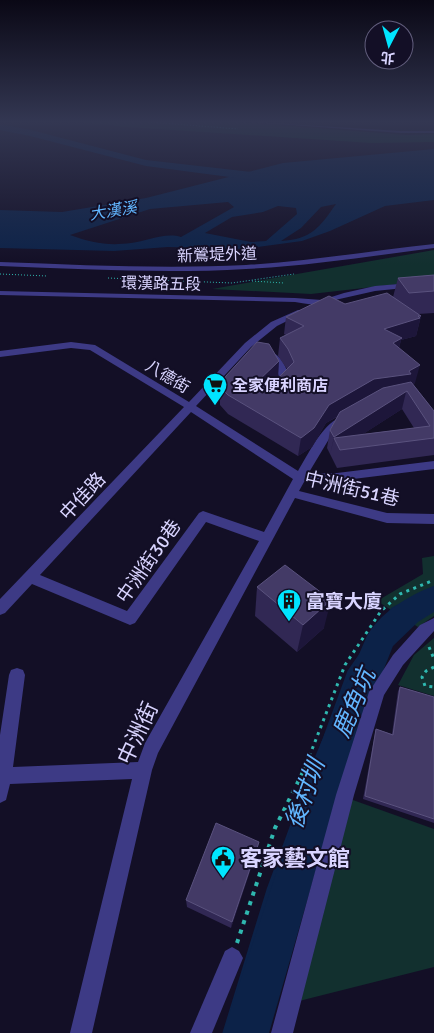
<svg xmlns="http://www.w3.org/2000/svg" width="434" height="1033" viewBox="0 0 434 1033" font-family="Signika,'Noto Sans TC',sans-serif">
<rect width="100%" height="100%" fill="#130f26"/>
<!-- green -->
<g fill="#12302f">
<path d="M74 121H222L407 135 434 134V142L371 143 127 127Z"/>
<path d="M434 250V280L311 294 212 289Z"/>
<path d="M434 556V616L418 627 377 601 423 574 422 558Z"/>
<path d="M434 638V696L398 685 414 655Z"/>
<path d="M350 799 434 829V967L299 1001Z"/>
</g>
<!-- water -->
<path fill="#0c2248" fill-rule="evenodd" d="M434 149V200L385 206 330 231 302 241 244 249 168 247 114 251 0 248V210L62 212 146 198 283 163ZM228 202 234 207 181 237C165 232 147 241 131 243 108 246 92 243 70 235L150 209ZM336 204C319 228 312 239 281 241L301 228 321 207ZM278 206 296 208 297 214 266 241 251 242 205 233 232 217 263 212Z"/>
<g fill="none" stroke-linecap="round" stroke-linejoin="round">
<!-- stream-far1 -->
<path stroke="#0c2248" stroke-width="5.5" d="M314 770 350 672 393 610 434 589"/>
<!-- stream -->
<path stroke="#0c2248" stroke-width="7" d="M226 1033 270 890 315 768"/>
<!-- river -->
<g fill="#0c2248" fill-rule="evenodd">
<path d="M0 124 31 130 146 160 268 174 274 178 268 182 146 166 30 136 0 130Z"/>
<path d="M434 586V612L418 622 393 646 348 759 269 1033H223L314 759 366 638C378 614 409 595 434 586Z"/>
</g>
<!-- path-far2 -->
<g stroke="#2fb8b0" stroke-width="1" stroke-dasharray="1 2" stroke-linecap="butt">
<path d="M136 121 238 129"/>
<path d="M0 274 47 276"/>
<path d="M108 278 232 283 294 274"/>
<path d="M252 281 284 283"/>
</g>
<!-- path-far1 -->
<g stroke="#2fb8b0" stroke-width="3" stroke-dasharray="3 4.5" stroke-linecap="butt">
<path d="M429 647 434 659"/>
<path d="M434 667 426 671 422 677 425 686 434 687"/>
<path d="M304 770 345 665 381 611 400 594 434 580"/>
</g>
<!-- path -->
<path stroke="#2fb8b0" stroke-width="4" stroke-dasharray="4 6" stroke-linecap="butt" d="M237 943 275 828 305 768"/>
<!-- minor -->
<g fill="#3d3a85" fill-rule="evenodd">
<path d="M236 121 401 131H434V133H401Z"/>
<path d="M434 244V248C371 256 309 266 246 269 164 274 82 269 0 266V262C82 265 164 269 246 265 309 261 371 251 434 244Z"/>
<path d="M434 281V285L375 291 335 300 331 302V305C318 306 308 304 295 302L0 295V291L295 298 322 300 344 293 375 286Z"/>
<path d="M298 310 305 312 277 326 251 347 196 406 298 471C307 457 327 413 347 418L348 420 335 429 308 474 337 473 434 461V469L337 481 304 482 299 491 387 513 434 514V524L387 523 295 498 158 753 152 770 92 1033H70L132 779 10 784 6 800 0 803V735L9 675 11 670 17 668 23 670 25 675 13 767 138 762 145 743 259 541 206 522 135 623 130 625 32 584 5 613 0 615V599L184 407 90 350 71 348 0 357V351L71 342 95 345 189 402 245 343 271 322ZM191 412 293 479 264 532 203 511 199 513 127 611 40 575Z"/>
<path d="M268 350C282 355 287 368 290 381L279 389 274 386 280 380 274 362 263 353Z"/>
<path d="M434 618V631L403 665 384 695 354 795 293 1033H271L336 795 369 692 393 655 420 625Z"/>
<path d="M232 947 239 951 243 958 212 1033H190L225 951Z"/>
</g>
</g>
<!-- wall -->
<g fill="#312854" fill-rule="evenodd">
<path d="M434 275V313L418 314 421 316 416 336 401 340 399 348 415 383 413 384 434 411V455L337 468 327 448 330 430 337 417 326 423 312 447 298 456 228 414 220 405V387L278 378 287 369 278 356 280 338 286 335 284 334 286 317 345 304 393 297 398 278ZM402 409 414 428 363 434Z"/>
<path d="M257 587 324 628 297 652 255 616Z"/>
<path d="M400 687 434 697V823L363 799 375 733 376 729 392 734 398 691Z"/>
<path d="M259 842 257 850 231 928 187 907 186 900Z"/>
</g>
<!-- shaded-wall -->
<g fill="#1d163a">
<path d="M421 316 416 336 401 340 397 356 384 329Z"/>
<path d="M279 361 278 379 255 401 256 383Z"/>
<path d="M420 365 415 383 407 388 402 409 340 449 334 438 330 455 334 437 370 397 326 423 312 447 298 456 301 438 329 405 374 379 409 371Z"/>
<path d="M331 600 324 628 297 652 303 625Z"/>
<path d="M259 842 257 850 231 928 232 922Z"/>
</g>
<!-- building -->
<g fill="#433a66" stroke="#5a527e">
<path d="M434 275V291L409 293 398 278Z"/>
<path d="M387 293 421 316H418L420 318 384 329 402 338 393 343 420 365 409 371 411 374 374 379 329 405 314 428 301 438 228 395 220 387 226 376 257 342 269 344 279 361 256 383 259 387H269L294 362 288 349 280 338 304 326 286 317 329 296 345 304Z"/>
<path d="M411 382 434 411V438L340 450 334 438 430 426 407 391 334 437 330 430 340 412 383 388Z"/>
<path d="M285 565 331 600 303 625 257 587Z"/>
<path d="M400 687 434 697V819L365 796 376 729 393 735Z"/>
<path d="M216 823 259 842 232 922 186 900Z"/>
</g>
<!-- sky -->
<linearGradient id="sky" x2="0" y2="1"><stop stop-color="#0a0815"/><stop offset="0.46" stop-color="#333752"/><stop offset="1" stop-color="#333752" stop-opacity="0"/></linearGradient>
<rect width="434" height="265" fill="url(#sky)"/>
<!-- icons -->
<defs>
<symbol id="supermarket-pin" viewBox="-11 -11 22 30"><path d="M0 17L-7.5 6A9.5 9.5 0 1 1 7.5 6Z" fill="#00e5ff" stroke="#130f26"/><path d="M-6-5.5h2.5l.6 2H6L4.5 2H-2.5L-4.4-4H-6ZM-1.5 3.2a1.3 1.3 0 1 0 .1 0ZM3 3.2a1.3 1.3 0 1 0 .1 0Z" fill="#111"/></symbol>
<symbol id="building-pin" viewBox="-11 -11 22 30"><path d="M0 17L-7.5 6A9.5 9.5 0 1 1 7.5 6Z" fill="#00e5ff" stroke="#130f26"/><path d="M-4-6H4V6H1V3H-1V6H-4ZM-2.5-4.3h1.7v1.8h-1.7ZM.8-4.3h1.7v1.8H.8ZM-2.5-1h1.7V.8h-1.7ZM.8-1h1.7V.8H.8Z" fill="#111"/></symbol>
<symbol id="civic-pin" viewBox="-11 -11 22 30"><path d="M0 17L-7.5 6A9.5 9.5 0 1 1 7.5 6Z" fill="#00e5ff" stroke="#130f26"/><path d="M-.6-6.5H3V-4.5H.6V-3L4-1V1h2V6H-6V1h2V-1L-.6-3ZM-1.2 2.5V6h2.4V2.5Z" fill="#111"/></symbol>
</defs>
<g fill-rule="evenodd">
<use href="#supermarket-pin" x="201" y="371" width="28" height="38"/>
<use href="#building-pin" x="275" y="587" width="28" height="38"/>
<use href="#civic-pin" x="209" y="844" width="28" height="38"/>
</g>
<g text-anchor="middle" stroke-width="4" stroke-linejoin="round" paint-order="stroke">
<!-- far-water labels -->
<g font-size="16" font-style="italic" fill="#62b6ff" stroke="#130f26">
<text transform="translate(113 210) rotate(-9)" y="6">大漢溪</text>
</g>
<!-- far-street labels -->
<g font-size="16" fill="#d9d4ff" stroke="#130f26">
<text transform="translate(217 254) rotate(-2)" y="6">新鶯堤外道</text>
<text transform="translate(161 283) rotate(1)" y="6">環漢路五段</text>
<text transform="translate(168 376) rotate(31)" y="6">八德街</text>
</g>
<!-- far-poi labels -->
<g font-size="16" font-weight="bold" fill="#d9d4ff" stroke="#130f26" text-anchor="start">
<text x="232" y="391">全家便利商店</text>
</g>
<!-- street labels -->
<g font-size="19" fill="#d9d4ff" stroke="#130f26">
<text transform="translate(352 488) rotate(13)" y="7">中洲街51巷</text>
<text transform="translate(82 496) rotate(-47)" y="7">中佳路</text>
<text transform="translate(148 561) rotate(-55)" y="7">中洲街30巷</text>
</g>
<!-- poi labels -->
<g font-size="19" font-weight="bold" fill="#d9d4ff" stroke="#130f26" text-anchor="start">
<text x="306" y="608">富寶大廈</text>
</g>
<!-- near-street labels -->
<g font-size="22" fill="#d9d4ff" stroke="#130f26">
<text transform="translate(137 733) rotate(-65)" y="8">中洲街</text>
</g>
<!-- near-poi labels -->
<g font-size="22" font-weight="bold" fill="#d9d4ff" stroke="#130f26" text-anchor="start">
<text x="240" y="866">客家藝文館</text>
</g>
<!-- near-water labels -->
<g font-size="24" font-style="italic" fill="#62b6ff" stroke="#130f26">
<text transform="translate(354 703) rotate(-67)" y="8">鹿角坑</text>
<text transform="translate(305 794) rotate(-70)" y="8">後村圳</text>
</g>
</g>
<!-- north arrow -->
<g transform="translate(389 45) rotate(186)"><circle r="24" fill="#130f26" stroke="#625e7d"/>
<path d="M0-4L9 19L0 12L-9 19Z" fill="#00e5ff"/>
<text y="-8" font-size="14" font-weight="bold" text-anchor="middle" fill="#d9d4ff">北</text>
</g>
</svg>
